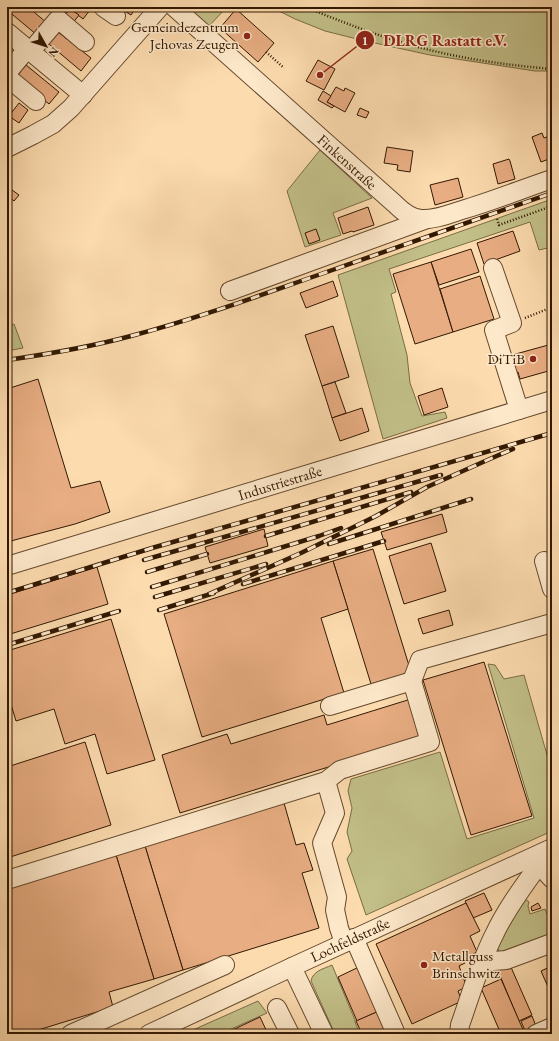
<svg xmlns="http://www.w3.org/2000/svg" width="559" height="1041" viewBox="0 0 559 1041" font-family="'EB Garamond',serif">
<rect width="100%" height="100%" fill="#fcdbae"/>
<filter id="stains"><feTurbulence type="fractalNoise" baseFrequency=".005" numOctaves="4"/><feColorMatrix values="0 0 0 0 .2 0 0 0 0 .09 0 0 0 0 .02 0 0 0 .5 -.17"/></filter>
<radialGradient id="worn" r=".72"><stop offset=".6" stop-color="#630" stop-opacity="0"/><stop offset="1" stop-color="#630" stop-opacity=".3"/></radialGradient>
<!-- green -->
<g fill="#c2bf88" stroke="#7a6c45">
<path d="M184 7H227L208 27Z"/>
<path d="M271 7H533L552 10V71H535L430 55 361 40 325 31 295 19Z"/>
<path d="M320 150 372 198 333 213 341 235 305 247 287 191Z"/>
<path d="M552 199V247L539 250 530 222 389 269 396 292 391 294 407 355 410 383 422 416 445 412 447 418 383 439 338 275Z"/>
<path d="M14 324 23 348 7 351V327Z"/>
<path d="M488 664 495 665 504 679 524 675 552 772V831L366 915 347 859 352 851 347 832 352 808 348 791 351 779 440 752 467 839 534 818Z"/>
<path d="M521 896 529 902 528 906 530 914 545 909 552 926V939L500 954 496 944Z"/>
<path d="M332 965 355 1020V1022L360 1034H335L311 981C313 971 323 969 332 965Z"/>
<path d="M258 1001 267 1013 220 1034H184Z"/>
</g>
<!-- building -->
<g fill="#e8ad82" stroke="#321802">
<path d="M7 7H28L47 23 37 35 7 10Z"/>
<path d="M57 7H68L70 9 63 17 55 10Z"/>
<path d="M72 7H87L90 10 83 19 70 9Z"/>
<path d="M118 7H136L131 15Z"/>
<path d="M70 9 79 15 72 24 63 17Z"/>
<path d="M236 9 274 43 258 62 220 28Z"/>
<path d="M58 32 91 58 81 71 49 44Z"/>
<path d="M318 60 335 69 324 90 306 81Z"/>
<path d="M26 65 59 92 49 104 16 77Z"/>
<path d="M336 87 344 91 345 88 355 93 345 112 327 102Z"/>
<path d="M323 91 331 96 327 102 334 106 332 108 318 100Z"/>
<path d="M19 103 28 110 19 123 9 116Z"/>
<path d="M360 108 369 112 366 118 357 115Z"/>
<path d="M542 133 544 138 552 135V160L549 161V159L541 162 532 137Z"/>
<path d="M387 147 413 151 410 172 397 170 398 165 384 163Z"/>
<path d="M509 159 510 161 515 179 498 184 493 164Z"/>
<path d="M458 178 463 197 435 205 430 185Z"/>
<path d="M8 187 19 195 14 201 7 195V189Z"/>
<path d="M368 207 374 225 353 232 352 231 343 234 338 218Z"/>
<path d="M316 229 320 240 309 244 305 233Z"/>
<path d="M513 231 520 251 484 264 477 243Z"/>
<path d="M471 249 479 272 439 285 431 262Z"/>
<path d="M431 262 453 332 415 344 393 274Z"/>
<path d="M480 276 494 319 453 332 440 289Z"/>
<path d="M333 281 338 296 306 308 300 293Z"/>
<path d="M333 326 349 377 322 386 305 335Z"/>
<path d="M552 344V370L520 379 518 372 511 374 508 365 514 363 512 355Z"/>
<path d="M38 379 71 488 100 481 110 512 75 524 7 542V389Z"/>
<path d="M335 382 346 413 332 418 322 386Z"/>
<path d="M442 388 448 407 424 415 418 396Z"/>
<path d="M362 408 369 431 340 441 332 418Z"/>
<path d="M442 514 447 532 387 550 381 532Z"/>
<path d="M264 529 268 546 210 563 205 547Z"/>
<path d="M431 543 446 591 404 604 389 556Z"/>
<path d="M373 549 411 672 371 684 333 561Z"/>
<path d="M333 561 348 609 321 618 344 693 202 737 164 614Z"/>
<path d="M97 567 108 604 7 635V595Z"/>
<path d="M449 610 453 625 423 634 418 619Z"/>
<path d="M111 619 155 760 107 774 95 734 65 744 54 709 16 721 7 691V651Z"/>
<path d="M484 662 532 816 471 835 423 680Z"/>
<path d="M411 699 422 738 180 813 162 755 227 734 231 744 324 715 327 725Z"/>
<path d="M85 742 111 825 7 858V767Z"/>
<path d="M284 803 296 845 304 843 313 870 302 873 319 928 183 970 145 846Z"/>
<path d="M145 846 183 970 154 979 116 855Z"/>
<path d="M116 855 154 979 109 992 113 1007 25 1034H7V888Z"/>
<path d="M484 893 492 910 473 918 465 901Z"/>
<path d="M466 903 480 931 470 936 477 952 463 959 465 963 459 966 465 982 466 987 458 991 462 1001 412 1024 376 944Z"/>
<path d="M538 903 541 908 532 911 531 907Z"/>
<path d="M510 965 532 1015 519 1021 498 971Z"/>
<path d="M361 966 381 1010 357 1021 338 977Z"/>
<path d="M552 966V996L541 971Z"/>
<path d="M501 979 524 1032 518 1034H501L481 988Z"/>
<path d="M379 1011 389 1034H362L356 1021Z"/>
<path d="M532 1016 536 1026 525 1031 521 1021Z"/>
<path d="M260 1017 268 1034H224Z"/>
</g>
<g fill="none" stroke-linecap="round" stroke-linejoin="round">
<defs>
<g id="minor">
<path d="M103 7 116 16"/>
<path d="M174 7 395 204C402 211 410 218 421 219 435 220 449 214 462 210 493 201 522 189 552 179"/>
<path d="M7 32 83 95"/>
<path d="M30 52 58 19 85 42"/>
<path d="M7 73 27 49"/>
<path d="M7 77 36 101"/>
<path d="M7 148 33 135 53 124 71 108 160 7"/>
<path d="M493 268 512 323 494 330 519 410"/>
<path d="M230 291 427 219"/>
<path d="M544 561 552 589"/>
<path d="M7 566 552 400"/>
<path d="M412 681 420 660 552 623"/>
<path d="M326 781 335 813 322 843 337 897 335 910 339 928 344 943"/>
<path d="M539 865 552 879"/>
<path d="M7 880 326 781 340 770 430 742 412 681 330 706"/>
<path d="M354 938 396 1034"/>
<path d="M481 962 506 960 552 943"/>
<path d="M292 967 324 1034"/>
<path d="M277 1008 290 1034"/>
<path d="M71 1034 225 965"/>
<path d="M149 1034 292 967 552 848"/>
<path d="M459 1034 460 1025C471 994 480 962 495 933 509 903 531 877 549 850"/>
<path d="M536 1034 552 1027"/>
</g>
</defs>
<!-- minor casing -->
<use href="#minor" stroke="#64492d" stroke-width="20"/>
<!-- path -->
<g stroke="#321802" stroke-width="2.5" stroke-dasharray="1 2" stroke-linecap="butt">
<path d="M305 7C340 21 375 35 411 45 456 58 505 65 552 69"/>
<path d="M266 52 284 68"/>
<path d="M497 219 499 225 552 206"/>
<path d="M548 248 552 261"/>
<path d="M525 318 550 308 552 305"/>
</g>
<!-- minor -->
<use href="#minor" stroke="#fde8ca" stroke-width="18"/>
<defs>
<g id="rail">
<path d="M7 360C49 354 90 347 131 336 196 319 258 296 321 274 398 247 475 220 552 193"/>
<path d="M266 536 411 492"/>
<path d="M329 544 471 499"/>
<path d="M144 560 441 475"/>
<path d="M147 572 207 554"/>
<path d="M243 584 384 541"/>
<path d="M152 587 319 536 341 528"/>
<path d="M7 593 152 548 552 433"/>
<path d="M209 594 301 553 376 516 427 487 492 458 513 449"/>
<path d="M155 597 266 564"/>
<path d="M159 610 214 593"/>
<path d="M7 645 119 611"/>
</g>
</defs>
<!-- rail casing -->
<use href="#rail" stroke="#321802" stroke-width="4.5"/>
<!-- rail -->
<use href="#rail" stroke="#fde8ca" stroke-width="3" stroke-dasharray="9" stroke-linecap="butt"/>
</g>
<!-- markers -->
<g fill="#8f2418" stroke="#fde8ca" stroke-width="1.5">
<circle cx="247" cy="36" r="4"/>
<circle cx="533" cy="359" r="4"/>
<circle cx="424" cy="965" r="4"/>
</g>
<g text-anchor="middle" stroke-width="3" stroke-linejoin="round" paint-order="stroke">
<!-- poi labels -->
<g font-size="15" fill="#321802" stroke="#fde8ca" text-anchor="end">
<text x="239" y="32">Gemeindezentrum<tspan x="239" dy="17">Jehovas Zeugen</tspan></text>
<text x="525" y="364">DiTiB</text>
<text x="432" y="961" text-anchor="start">Metallguss<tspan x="432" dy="17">Brinschwitz</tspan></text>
</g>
<!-- street labels -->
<g font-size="15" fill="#321802" stroke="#fde8ca">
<text transform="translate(347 162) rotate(42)" y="5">Finkenstraße</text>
<text transform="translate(280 483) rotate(-17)" y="5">Industriestraße</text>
<text transform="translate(350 940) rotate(-25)" y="5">Lochfeldstraße</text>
</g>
</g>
<!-- callouts -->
<path fill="none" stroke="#8f2418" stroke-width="1.5" d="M320 75L365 40"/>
<g fill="#8f2418" stroke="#fde8ca" stroke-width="1.5">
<circle cx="320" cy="75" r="4"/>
<circle cx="365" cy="40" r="10"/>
</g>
<g font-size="12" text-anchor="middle" font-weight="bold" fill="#fff">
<text x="365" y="45">1</text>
</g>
<g font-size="16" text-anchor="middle" font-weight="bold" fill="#8f2418" stroke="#fde8ca" stroke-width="3" stroke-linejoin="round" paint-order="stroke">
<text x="445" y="46">DLRG Rastatt e.V.</text>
</g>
<!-- margin -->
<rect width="559" height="1041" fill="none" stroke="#fcdbae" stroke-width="24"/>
<rect x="8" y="8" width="543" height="1025" fill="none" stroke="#321802" stroke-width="2"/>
<rect x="12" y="12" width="535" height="1017" fill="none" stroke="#321802"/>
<!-- north arrow -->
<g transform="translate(46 46) rotate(129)" stroke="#fde8ca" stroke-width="3" paint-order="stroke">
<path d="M0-3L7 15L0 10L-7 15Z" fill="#321802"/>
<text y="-6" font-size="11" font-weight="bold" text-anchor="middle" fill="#321802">N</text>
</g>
<rect width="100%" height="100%" filter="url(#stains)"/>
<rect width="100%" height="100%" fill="url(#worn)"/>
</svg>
